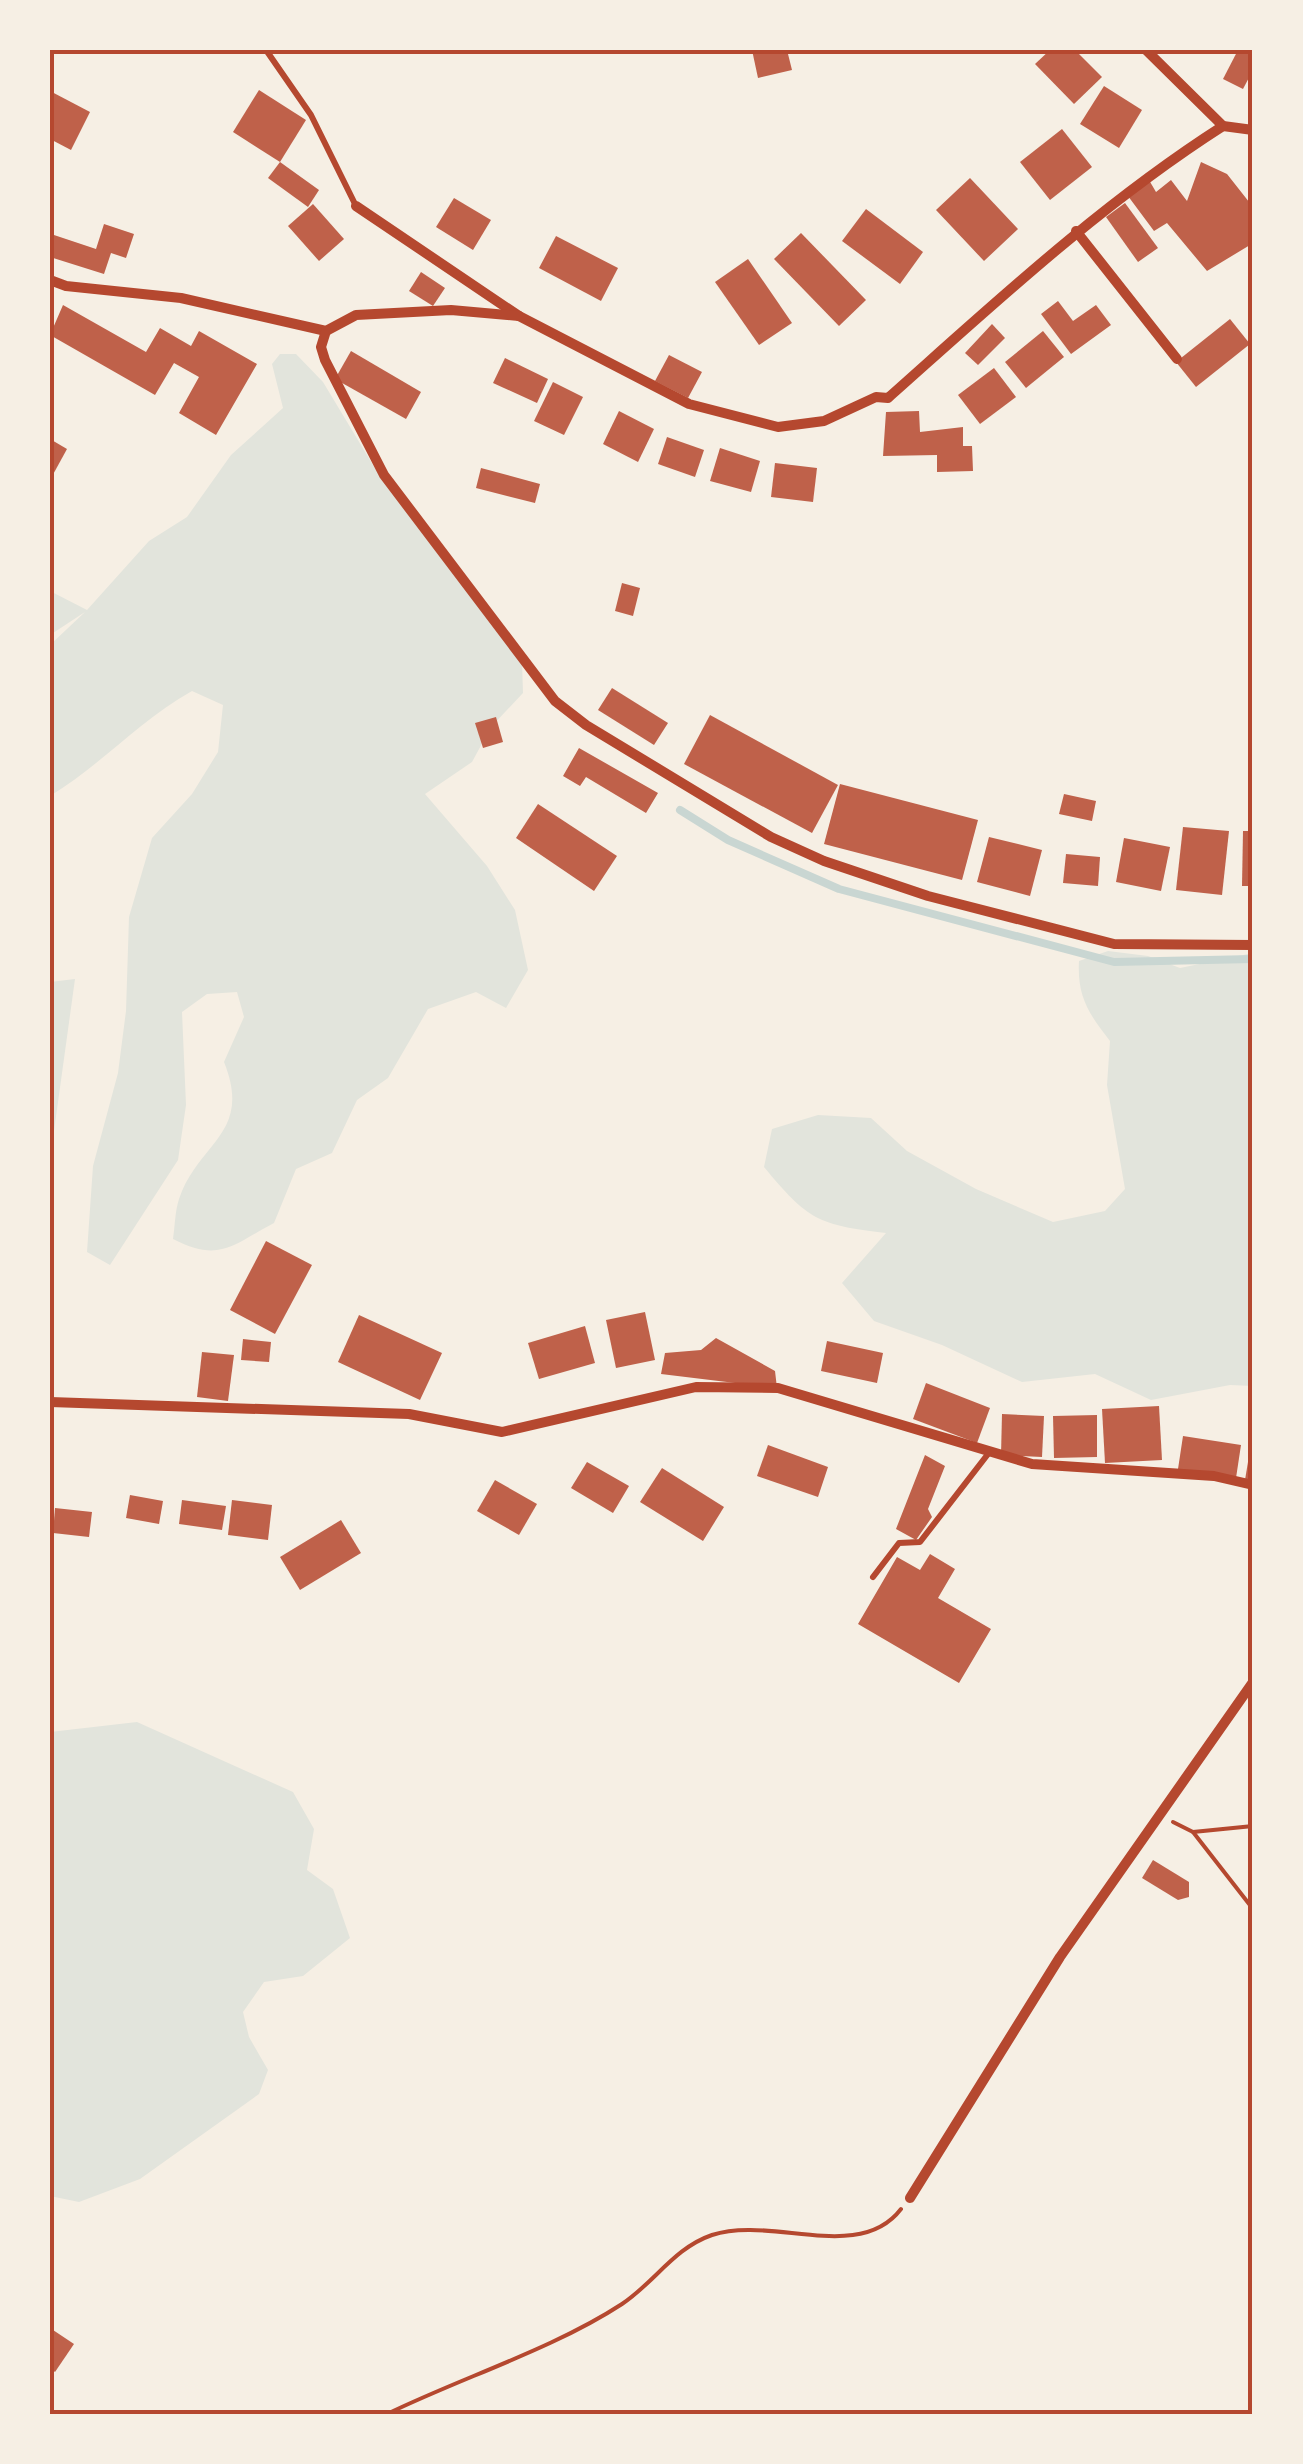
<svg xmlns="http://www.w3.org/2000/svg" width="1303" height="2464" viewBox="0 0 1303 2464" font-family="Helvetica,sans-serif">
<rect width="100%" height="100%" fill="#f6efe4"/>
<!-- green -->
<g fill="#e2e4dc">
<path d="M280 354H296L323 382 376 470 522 662 523 693 491 727 472 762 425 794 487 866 515 910 528 970 506 1008 476 992 428 1009 388 1078 357 1100 332 1153 296 1169 274 1223C232 1245 220 1263 173 1239 175 1226 175 1211 179 1199 198 1142 253 1134 224 1062L244 1017 237 992 207 994 182 1012 186 1105 178 1160 110 1265 87 1252 93 1166 118 1073 126 1011 129 917 152 838 192 794 218 752 223 705 192 691C139 721 101 765 50 796V645L85 612 50 635V591L87 610 149 541 187 517 231 455 283 408 272 364Z"/>
<path d="M1108 951 1148 956 1180 968 1253 953V1386L1230 1385 1151 1400 1095 1374 1022 1382 942 1345 874 1321 842 1283 886 1233C818 1225 808 1220 764 1167L772 1129 818 1115 871 1118 907 1151 976 1189 1053 1222 1105 1211 1125 1189 1107 1085 1110 1041C1089 1014 1077 997 1079 961Z"/>
<path d="M75 979 50 1160V982Z"/>
<path d="M137 1722 293 1792 314 1829 307 1870 333 1889 350 1938 303 1976 264 1982 243 2012 249 2037 268 2070 259 2094 140 2179 79 2202 50 2196V1732Z"/>
</g>
<g fill="none" stroke-linecap="round" stroke-linejoin="round">
<!-- stream -->
<path stroke="#c9d6d2" stroke-width="8" d="M680 810 728 840 839 889 1114 962 1253 959"/>
</g>
<!-- building -->
<g fill="#bf614a">
<path d="M752 50H787L792 70 758 78Z"/>
<path d="M1050 50H1075L1102 77 1074 104 1035 64Z"/>
<path d="M1238 50H1253V70L1243 89 1223 79Z"/>
<path d="M1104 86 1142 110 1119 148 1080 124Z"/>
<path d="M259 90 306 120 280 162 233 132Z"/>
<path d="M50 91 90 112 71 150 50 139Z"/>
<path d="M1062 129 1092 167 1050 200 1020 162Z"/>
<path d="M280 162 319 190 308 207 268 178Z"/>
<path d="M1201 162 1227 174 1253 207 1250 245 1207 271 1167 223 1154 231 1125 192 1146 175 1156 192 1171 180 1187 201Z"/>
<path d="M970 178 1018 229 984 261 936 210Z"/>
<path d="M454 198 491 220 473 250 436 227Z"/>
<path d="M1125 203 1158 248 1138 262 1106 217Z"/>
<path d="M313 204 344 239 319 261 288 226Z"/>
<path d="M866 209 923 252 900 284 842 241Z"/>
<path d="M104 224 134 234 126 258 111 253 104 274 50 257 54 235 96 249Z"/>
<path d="M801 233 866 300 839 326 774 259Z"/>
<path d="M556 236 618 268 601 301 539 268Z"/>
<path d="M748 259 792 323 759 345 715 282Z"/>
<path d="M421 272 445 288 433 306 409 291Z"/>
<path d="M1058 301 1073 321 1096 305 1111 325 1071 354 1041 314Z"/>
<path d="M63 305 146 352 160 328 191 346 199 331 257 364 216 435 179 413 199 377 174 363 155 395 50 335Z"/>
<path d="M1230 319 1250 344 1196 387 1176 362Z"/>
<path d="M992 324 1005 338 978 365 965 353Z"/>
<path d="M1043 331 1064 357 1026 388 1005 362Z"/>
<path d="M351 351 421 392 406 419 335 379Z"/>
<path d="M669 355 702 372 688 398 655 381Z"/>
<path d="M505 358 548 379 537 403 493 383Z"/>
<path d="M994 368 1016 397 980 424 958 395Z"/>
<path d="M553 382 583 397 564 435 534 421Z"/>
<path d="M619 411 654 429 638 462 603 444Z"/>
<path d="M919 411 920 432 963 427V446H972L973 471 937 472V455L883 456 886 412Z"/>
<path d="M667 437 704 450 695 477 658 464Z"/>
<path d="M50 439 67 449 50 480Z"/>
<path d="M720 448 760 461 751 492 710 481Z"/>
<path d="M775 463 817 468 813 502 771 497Z"/>
<path d="M481 468 540 484 535 503 476 488Z"/>
<path d="M622 583 640 588 633 616 615 611Z"/>
<path d="M612 688 668 723 654 745 598 710Z"/>
<path d="M710 715 838 785 812 833 684 764Z"/>
<path d="M496 717 503 742 483 748 475 723Z"/>
<path d="M579 748 658 793 646 813 586 777 580 786 563 776Z"/>
<path d="M840 784 978 820 962 880 824 844Z"/>
<path d="M1064 794 1096 801 1092 821 1059 814Z"/>
<path d="M538 804 617 856 594 891 516 838Z"/>
<path d="M1183 827 1229 831 1222 895 1176 890Z"/>
<path d="M1243 831H1253V886H1242Z"/>
<path d="M989 837 1042 850 1030 896 977 882Z"/>
<path d="M1124 838 1170 847 1161 891 1116 882Z"/>
<path d="M1066 854 1100 857 1098 886 1063 883Z"/>
<path d="M266 1241 312 1265 275 1334 230 1310Z"/>
<path d="M645 1312 655 1360 616 1368 606 1320Z"/>
<path d="M359 1315 442 1353 420 1400 338 1362Z"/>
<path d="M585 1326 595 1363 539 1379 528 1343Z"/>
<path d="M716 1338 775 1371 777 1388 661 1374 665 1353 701 1350Z"/>
<path d="M243 1339 271 1342 269 1362 241 1360Z"/>
<path d="M827 1341 883 1353 877 1383 821 1371Z"/>
<path d="M202 1352 234 1355 228 1401 197 1397Z"/>
<path d="M926 1383 990 1408 977 1443 913 1419Z"/>
<path d="M1159 1406 1162 1460 1105 1463 1102 1409Z"/>
<path d="M1002 1414 1044 1416 1042 1457 1001 1455Z"/>
<path d="M1097 1415V1457L1054 1458 1053 1416Z"/>
<path d="M1183 1436 1241 1445 1236 1478 1178 1469Z"/>
<path d="M1251 1444 1253 1445V1481L1245 1480Z"/>
<path d="M768 1445 828 1467 818 1497 757 1476Z"/>
<path d="M925 1455 945 1466 928 1509 932 1517 916 1540 896 1529Z"/>
<path d="M587 1462 629 1486 613 1513 571 1488Z"/>
<path d="M662 1468 724 1507 703 1541 640 1502Z"/>
<path d="M495 1480 537 1504 519 1535 477 1511Z"/>
<path d="M130 1495 163 1501 159 1524 126 1518Z"/>
<path d="M182 1500 226 1506 222 1530 179 1524Z"/>
<path d="M232 1500 272 1505 268 1540 228 1535Z"/>
<path d="M55 1508 92 1512 89 1537 53 1533Z"/>
<path d="M341 1520 361 1553 300 1590 280 1557Z"/>
<path d="M930 1554 955 1569 938 1598 991 1629 959 1683 858 1624 897 1557 920 1570Z"/>
<path d="M1153 1860 1189 1882V1897L1178 1900 1142 1878Z"/>
<path d="M50 2328 74 2344 55 2372 50 2368Z"/>
</g>
<g fill="none" stroke-linecap="round" stroke-linejoin="round">
<!-- path -->
<g stroke="#b5482f" stroke-width="4">
<path d="M1173 1822 1193 1832 1253 1909"/>
<path d="M1193 1832 1253 1826"/>
<path d="M387 2414C463 2377 553 2349 622 2304 655 2282 674 2248 712 2235 771 2215 859 2264 901 2209"/>
</g>
<!-- service -->
<g stroke="#b5482f" stroke-width="6">
<path d="M266 50 311 115 356 206"/>
<path d="M873 1577 899 1543 920 1542 988 1454"/>
</g>
<!-- minor -->
<g stroke="#b5482f" stroke-width="10">
<path d="M1146 50 1223 126 1253 130"/>
<path d="M356 206 519 316"/>
<path d="M1076 231 1177 359"/>
<path d="M50 280 66 286 181 298 326 331 356 315 451 310 519 316 689 404 778 427 824 421 876 397 888 398C996 302 1101 204 1223 126"/>
<path d="M326 331 321 347 325 360 384 475 555 701 586 725 771 837 824 861 928 896 1114 944 1253 945"/>
<path d="M50 1402 409 1414 502 1432 696 1387 778 1388 1032 1464 1214 1476 1253 1485"/>
<path d="M910 2198 1060 1957 1253 1682"/>
</g>
</g>
<!-- border -->
<rect width="1303" height="2464" fill="none" stroke="#f6efe4" stroke-width="105"/>
<rect x="52" y="52" width="1198" height="2360" fill="none" stroke="#b5482f" stroke-width="4"/>
</svg>
